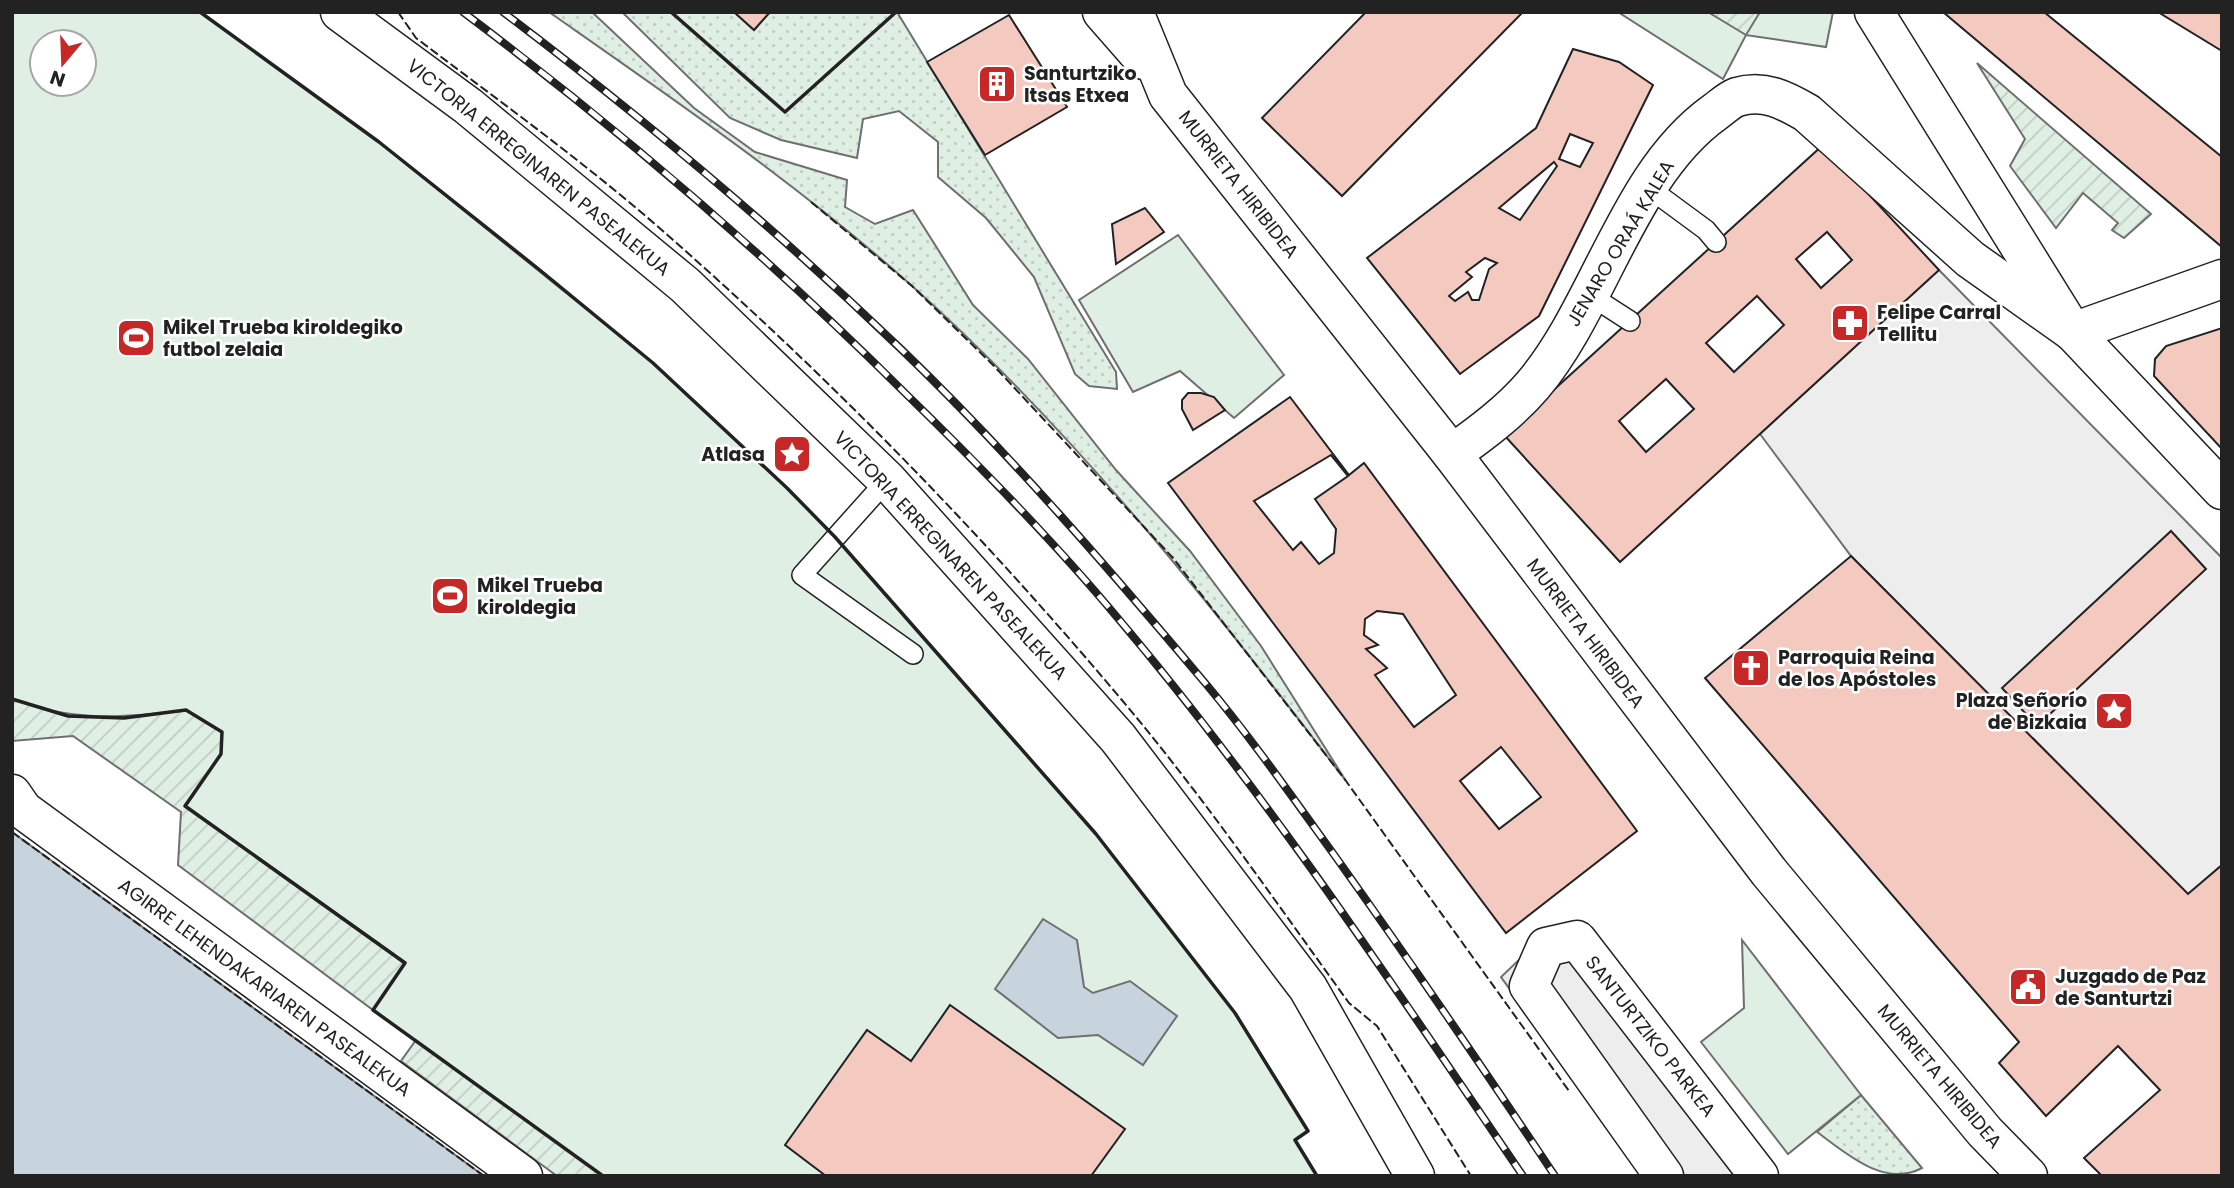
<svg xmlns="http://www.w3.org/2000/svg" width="2234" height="1188" viewBox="0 0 2234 1188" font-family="Poppins,sans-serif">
<defs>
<pattern id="grass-dots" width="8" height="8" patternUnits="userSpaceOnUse" patternTransform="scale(1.75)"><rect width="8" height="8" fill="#e0efe3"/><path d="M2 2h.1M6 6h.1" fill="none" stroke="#c0cdc2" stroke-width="1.8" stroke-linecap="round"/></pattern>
<pattern id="garden-furrows" width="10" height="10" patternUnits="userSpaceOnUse" patternTransform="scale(1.75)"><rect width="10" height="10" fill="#e0efe3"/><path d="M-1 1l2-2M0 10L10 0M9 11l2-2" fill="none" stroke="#c0cdc2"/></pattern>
</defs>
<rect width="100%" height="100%" fill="#fff"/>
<!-- grass -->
<g fill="url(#grass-dots)" stroke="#6f6f6f" stroke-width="2">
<path d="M549 12H592L694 108 755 152 847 180 845 207 875 224 913 210 973 305 1028 359 1116 470 1190 551 1261 646 1346 781C1213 606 1075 432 911 285 799 185 672 98 549 12Z"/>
<path d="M622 12H734L754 30 770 12H897L1116 372 1117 389 1089 386 1075 374 1034 277 986 218 938 177V142L899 111 863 119 857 158 781 140 730 118Z"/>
<path d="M1861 1095 1922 1168C1884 1188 1847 1154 1817 1132Z"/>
</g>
<!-- park -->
<g fill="#e0efe3" stroke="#6f6f6f" stroke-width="2" fill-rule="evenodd">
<path d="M12 12H200L379 142 653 363 787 488 835 537 1096 834 1235 1013 1308 1131 1295 1140 1317 1176H603L373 1010 405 962 185 806 221 754 186 710C126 718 70 722 12 699ZM42 42H84V84H42Z"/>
<path d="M1618 12H1833L1826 47 1746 35 1723 79Z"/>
<path d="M1178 235 1284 375 1234 418 1180 371 1133 392 1079 300Z"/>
<path d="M1742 940 1861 1095 1788 1154 1701 1042 1744 1008Z"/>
</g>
<!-- garden -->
<g fill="url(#garden-furrows)" stroke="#6f6f6f" stroke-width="2">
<path d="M1708 12H1760L1746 35Z"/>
<path d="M1977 63 2151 214 2124 238 2112 230 2118 223 2083 193 2056 228 2010 166 2025 139Z"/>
<path d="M12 699 68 716 124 718 186 710 222 732 221 754 186 806 405 963 373 1010 178 865 181 812 73 736 12 741Z"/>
<path d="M416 1040 603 1176H557L401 1061Z"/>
</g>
<!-- parking -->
<g fill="#ededed" stroke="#6f6f6f" stroke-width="2">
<path d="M1939 270 2222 558V865L2188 894 1851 556 1760 434Z"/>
<path d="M1549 931 1778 1176H1644L1501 977Z"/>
</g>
<!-- water -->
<g fill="#c7d3dd" stroke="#6f6f6f" stroke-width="2">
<path d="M12 832 484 1176H12Z"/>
<path d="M1043 919 1077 940 1084 987 1093 993 1130 981 1177 1016 1143 1065 1098 1035 1058 1038 995 989Z"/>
</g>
<!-- building -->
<g fill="#f3c9c0" stroke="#222" stroke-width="2" fill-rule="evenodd">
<path d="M734 12H770L754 30Z"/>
<path d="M1366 12H1523L1342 196 1262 118Z"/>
<path d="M1943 12H2044L2222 157V247Z"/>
<path d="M2158 12H2222V51Z"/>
<path d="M1009 15 1067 107 985 155 927 62Z"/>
<path d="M1573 49 1619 62 1653 85 1539 316 1460 374 1367 258 1536 128ZM1570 134 1593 143 1580 167 1559 159ZM1554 162 1557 166 1520 220 1499 208ZM1485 258 1497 263 1489 269 1479 300H1472L1468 292 1455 301 1449 296 1472 277 1466 272Z"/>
<path d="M1823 145 1939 270 1620 562 1504 435ZM1827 232 1852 260 1821 288 1796 259ZM1757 296 1784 325 1734 372 1706 343ZM1666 379 1694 409 1646 452 1619 421Z"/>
<path d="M1145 208 1164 232 1116 264 1112 224Z"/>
<path d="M2222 328V449L2154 376 2155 359 2166 346Z"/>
<path d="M1188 393H1201L1214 397 1225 410 1193 430 1182 409V400Z"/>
<path d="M1290 397 1349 475 1364 463 1637 831 1506 933 1168 483ZM1331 455 1348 476 1315 499 1336 529 1334 553 1319 564 1301 542 1293 550 1254 501ZM1377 611 1403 614 1456 695 1414 727 1375 675 1387 668 1366 649 1378 645 1364 635 1365 619ZM1501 747 1541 797 1499 829 1460 781Z"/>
<path d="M2171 531 2206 569 2037 726 2002 688Z"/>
<path d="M1851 556 2188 894 2222 865V1176H2102L2084 1158 2160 1090 2118 1046 2046 1116 1999 1063 2019 1042 1705 678Z"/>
<path d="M950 1005 1125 1129 1091 1176H826L785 1145 867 1030 911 1061Z"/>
</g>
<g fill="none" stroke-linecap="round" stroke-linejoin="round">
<defs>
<g id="lane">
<path d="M1649 188 1706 230 1716 242"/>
<path d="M1588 294 1630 321"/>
<path d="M887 480 802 575 913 654"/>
</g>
<g id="street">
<path d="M340 12 468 106 685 285 887 480 1118 738 1308 988 1415 1176"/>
<path d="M1874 12 2073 332 2222 490"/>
<path d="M2073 332 2222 279"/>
<path d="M1452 454C1480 434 1510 412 1533 385 1600 306 1628 174 1715 112 1722 107 1729 100 1737 97 1764 89 1785 100 1807 113L1970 259 2073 332"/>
<path d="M12 794 23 810 523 1176"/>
<path d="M1664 1176 1529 986 1546 947 1577 940 1759 1176"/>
</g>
<g id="secondary">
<path d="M1102 12 1144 60"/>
<path d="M1134 12 1168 95 1452 454 1769 872 1985 1132 2028 1176"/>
</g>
</defs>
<!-- lane casing -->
<use href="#lane" stroke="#222" stroke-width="22"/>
<!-- street casing -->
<use href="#street" stroke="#222" stroke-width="41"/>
<!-- secondary casing -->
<use href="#secondary" stroke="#222" stroke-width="41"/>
<!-- lane -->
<use href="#lane" stroke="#fff" stroke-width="19"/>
<!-- street -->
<use href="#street" stroke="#fff" stroke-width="38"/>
<!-- secondary -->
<use href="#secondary" stroke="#fff" stroke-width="38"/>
<defs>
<g id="rail">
<path d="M463 12C619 129 765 254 903 391 977 463 1050 537 1116 616 1266 793 1393 985 1523 1176"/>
<path d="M503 12C642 117 776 229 902 350 1010 454 1110 570 1206 684 1252 739 1293 798 1335 856 1410 961 1483 1068 1555 1176"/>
</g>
</defs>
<!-- rail casing -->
<use href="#rail" stroke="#222" stroke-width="8"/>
<!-- rail -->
<use href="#rail" stroke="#fff" stroke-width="5" stroke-dasharray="16" stroke-linecap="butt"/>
<!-- fence -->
<g stroke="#222" stroke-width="2" stroke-dasharray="9 3.5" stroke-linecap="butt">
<path d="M398 12 416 38C502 103 591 167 672 239 833 381 983 535 1121 699 1203 796 1275 901 1349 1003L1377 1026 1471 1176"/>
<path d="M811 202 912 286 994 366 1173 558 1346 781 1569 1091"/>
<path d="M12 832 484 1176"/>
</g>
<!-- wall -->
<g stroke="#222" stroke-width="3.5">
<path d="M200 12 379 142 541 271 653 363 787 488 835 537 1096 834 1235 1013 1308 1131 1295 1140 1317 1176"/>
<path d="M671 12 785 112 896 12"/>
<path d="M12 699 68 716 124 718 186 710 222 732 221 754 185 806 405 963 373 1010 603 1176"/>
</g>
</g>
<!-- icons -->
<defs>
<symbol id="building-square" viewBox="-11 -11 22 22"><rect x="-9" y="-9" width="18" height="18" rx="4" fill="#c62828" stroke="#fff"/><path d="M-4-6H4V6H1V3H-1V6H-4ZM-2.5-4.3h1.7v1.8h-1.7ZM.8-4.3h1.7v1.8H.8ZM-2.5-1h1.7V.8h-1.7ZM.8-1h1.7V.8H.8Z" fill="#fff"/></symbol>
<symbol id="pharmacy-square" viewBox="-11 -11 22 22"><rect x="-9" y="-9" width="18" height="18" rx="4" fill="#c62828" stroke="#fff"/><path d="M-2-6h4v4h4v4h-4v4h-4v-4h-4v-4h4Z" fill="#fff"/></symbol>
<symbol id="stadium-square" viewBox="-11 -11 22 22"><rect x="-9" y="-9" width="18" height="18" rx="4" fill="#c62828" stroke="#fff"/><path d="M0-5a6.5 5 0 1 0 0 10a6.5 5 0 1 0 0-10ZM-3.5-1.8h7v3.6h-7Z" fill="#fff"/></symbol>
<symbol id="sight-square" viewBox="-11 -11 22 22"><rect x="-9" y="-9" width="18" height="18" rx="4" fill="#c62828" stroke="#fff"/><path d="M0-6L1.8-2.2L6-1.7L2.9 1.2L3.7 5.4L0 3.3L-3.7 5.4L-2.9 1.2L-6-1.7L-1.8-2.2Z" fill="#fff"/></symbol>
<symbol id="church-square" viewBox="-11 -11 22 22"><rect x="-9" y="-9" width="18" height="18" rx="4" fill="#c62828" stroke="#fff"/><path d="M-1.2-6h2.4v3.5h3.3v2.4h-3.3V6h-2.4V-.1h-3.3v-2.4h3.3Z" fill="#fff"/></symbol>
<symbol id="civic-square" viewBox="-11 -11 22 22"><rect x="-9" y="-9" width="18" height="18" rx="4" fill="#c62828" stroke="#fff"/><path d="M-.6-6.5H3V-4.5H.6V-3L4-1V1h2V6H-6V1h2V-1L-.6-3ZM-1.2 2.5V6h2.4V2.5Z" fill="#fff"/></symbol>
</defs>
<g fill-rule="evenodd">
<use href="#building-square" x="975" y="62" width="44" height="44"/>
<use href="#pharmacy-square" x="1828" y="301" width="44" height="44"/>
<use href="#stadium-square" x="114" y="316" width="44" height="44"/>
<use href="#sight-square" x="770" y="432" width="44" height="44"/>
<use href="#stadium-square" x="428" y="574" width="44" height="44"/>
<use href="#church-square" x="1729" y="646" width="44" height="44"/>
<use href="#sight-square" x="2092" y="689" width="44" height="44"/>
<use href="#civic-square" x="2006" y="965" width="44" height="44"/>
</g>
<g text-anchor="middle" stroke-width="5" stroke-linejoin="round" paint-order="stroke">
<!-- poi labels -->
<g font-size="19" font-weight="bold" fill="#222" stroke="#fff" text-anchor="start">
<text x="1024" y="80">Santurtziko<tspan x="1024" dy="22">Itsas Etxea</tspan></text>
<text x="1877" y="319">Felipe Carral<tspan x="1877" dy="22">Tellitu</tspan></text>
<text x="163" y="334">Mikel Trueba kiroldegiko<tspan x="163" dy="22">futbol zelaia</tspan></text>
<text x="765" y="461" text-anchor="end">Atlasa</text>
<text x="477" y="592">Mikel Trueba<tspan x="477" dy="22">kiroldegia</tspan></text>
<text x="1778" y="664">Parroquia Reina<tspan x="1778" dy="22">de los Apóstoles</tspan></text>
<text x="2087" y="707" text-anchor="end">Plaza Señorío<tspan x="2087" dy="22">de Bizkaia</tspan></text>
<text x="2055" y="983">Juzgado de Paz<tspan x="2055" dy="22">de Santurtzi</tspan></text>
</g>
<!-- street labels -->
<g font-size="19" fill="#222" stroke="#fff">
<text transform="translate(539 167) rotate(39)" y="7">VICTORIA ERREGINAREN PASEALEKUA</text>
<text transform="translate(1239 184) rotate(52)" y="7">MURRIETA HIRIBIDEA</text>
<text transform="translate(1620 243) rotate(-59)" y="7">JENARO ORAÁ KALEA</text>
<text transform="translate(951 555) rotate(47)" y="7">VICTORIA ERREGINAREN PASEALEKUA</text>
<text transform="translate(1586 633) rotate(53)" y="7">MURRIETA HIRIBIDEA</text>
<text transform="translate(265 987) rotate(36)" y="7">AGIRRE LEHENDAKARIAREN PASEALEKUA</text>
<text transform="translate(1651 1036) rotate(52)" y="7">SANTURTZIKO PARKEA</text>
<text transform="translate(1940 1076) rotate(50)" y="7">MURRIETA HIRIBIDEA</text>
</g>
</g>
<!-- border -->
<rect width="2234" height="1188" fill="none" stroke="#222222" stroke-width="28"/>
<!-- north arrow -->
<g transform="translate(63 63) rotate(199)"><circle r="33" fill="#ffffff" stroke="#a7a7a7" stroke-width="2"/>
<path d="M0-5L12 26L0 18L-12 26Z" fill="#c62828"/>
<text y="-10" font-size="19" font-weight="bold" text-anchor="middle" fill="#222222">N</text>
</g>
</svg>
